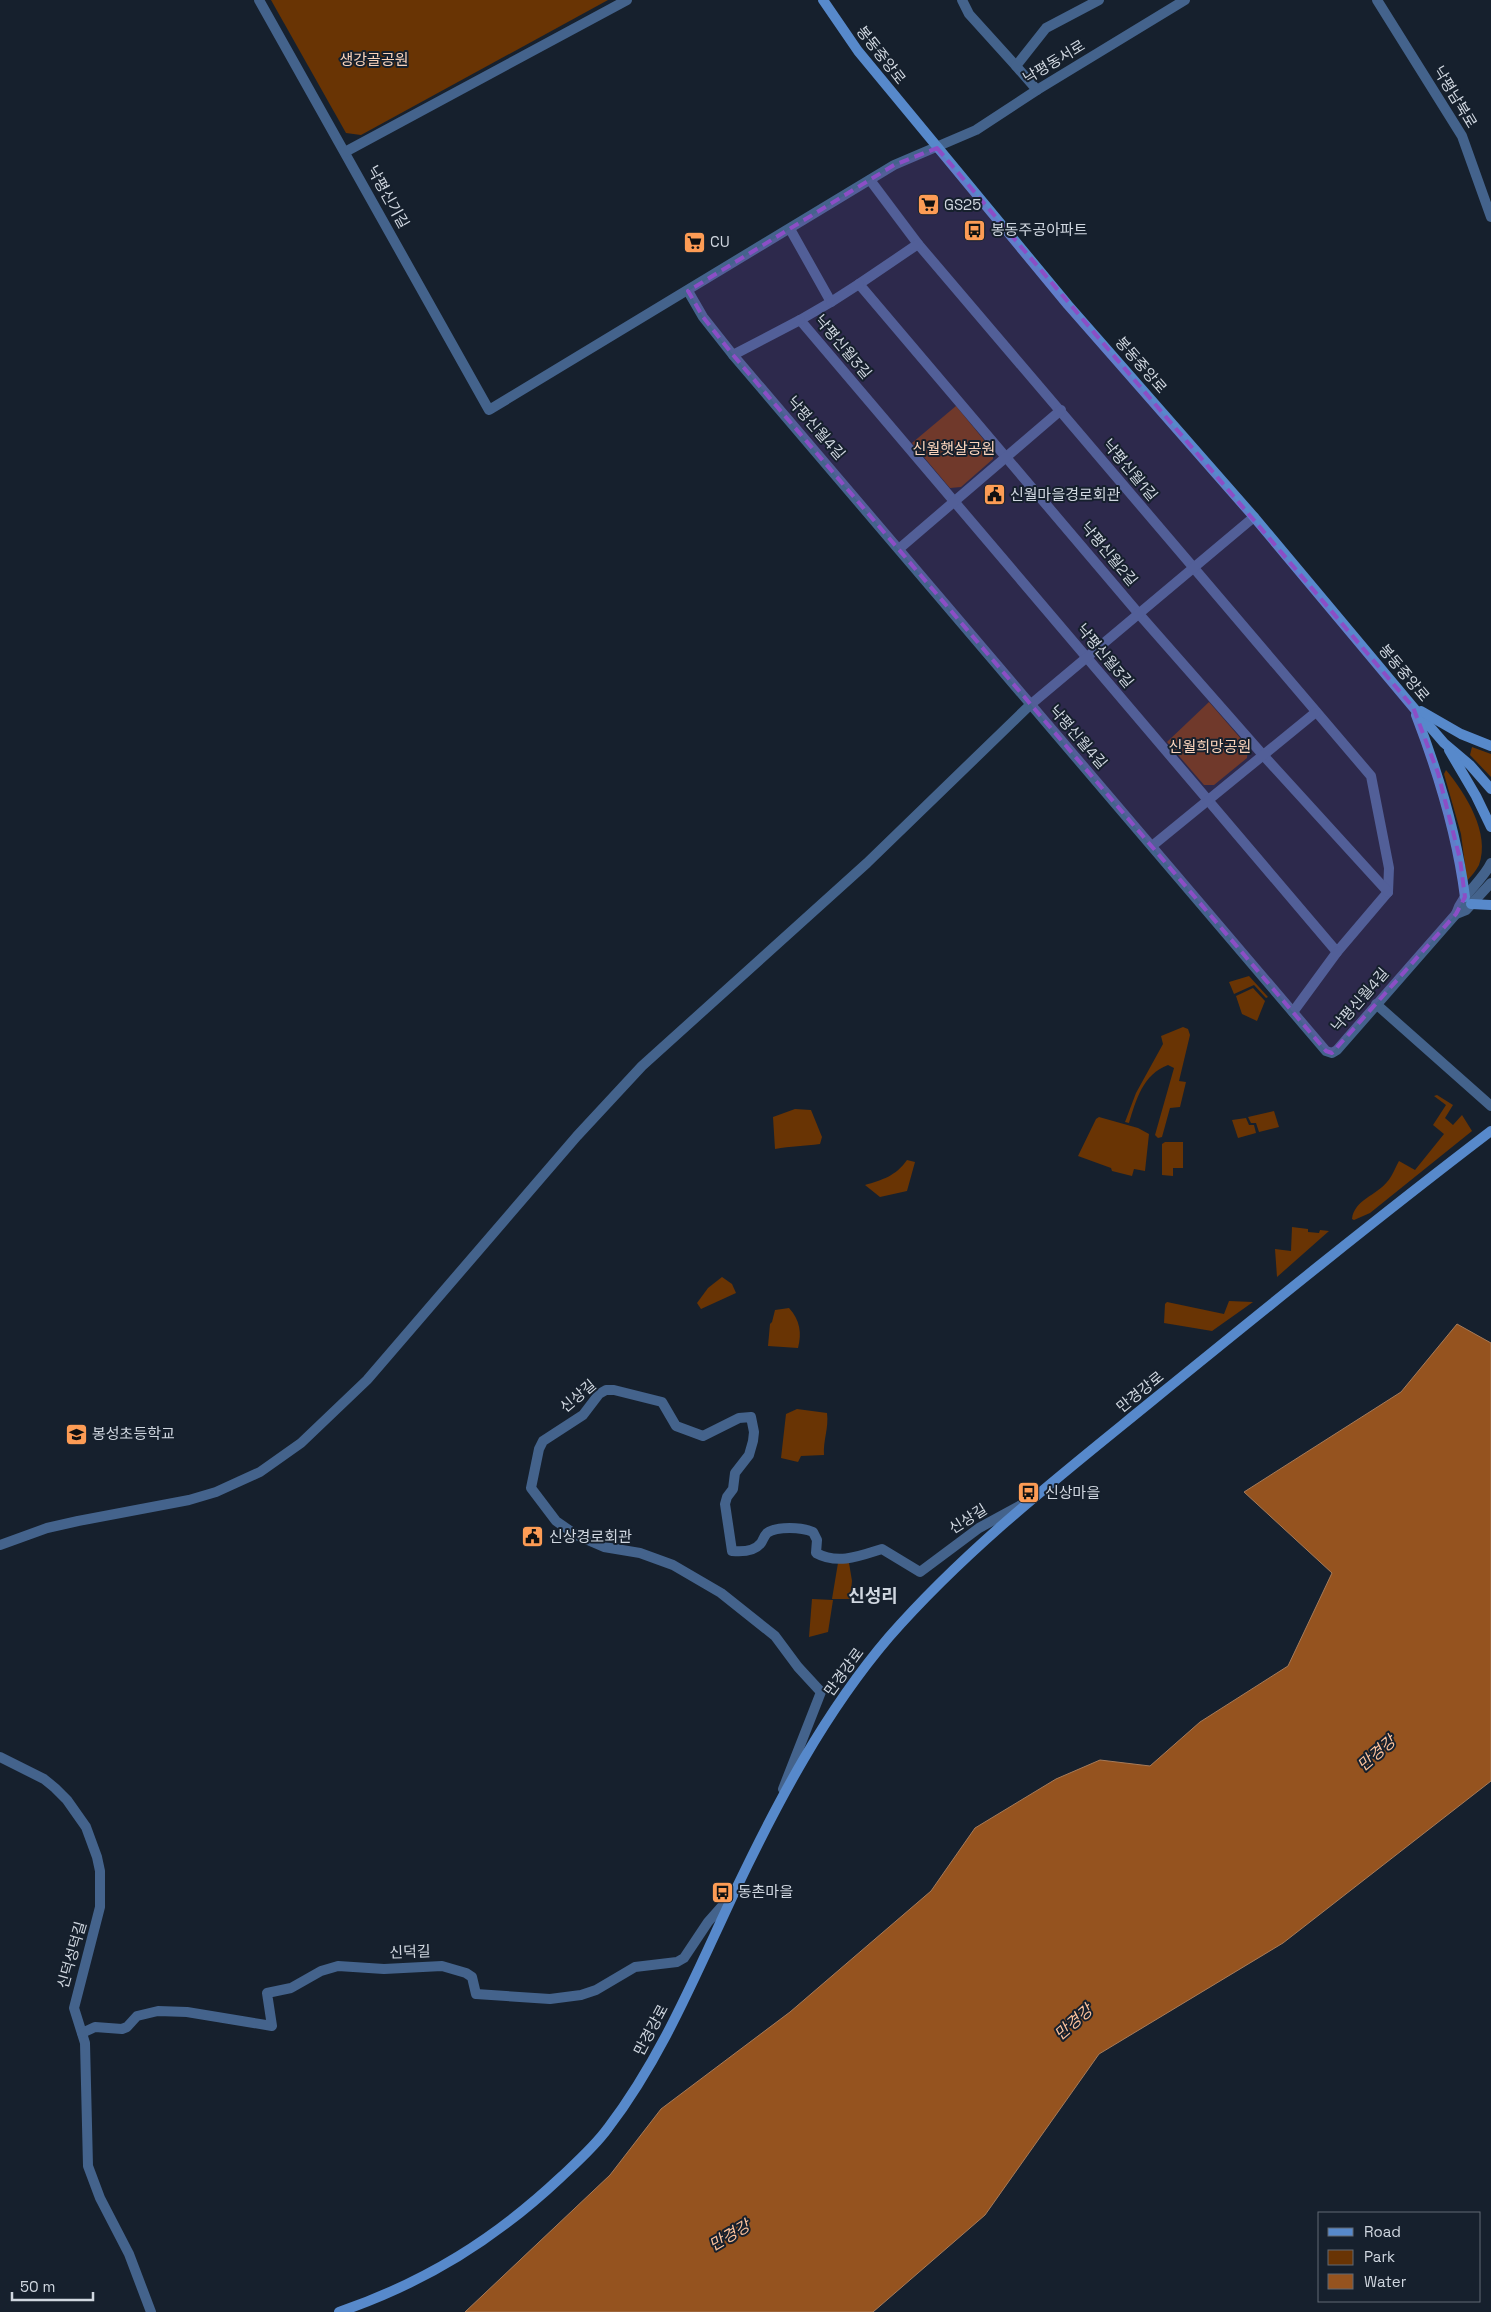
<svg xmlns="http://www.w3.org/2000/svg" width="1491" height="2312" viewBox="0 0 1491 2312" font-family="'Space Grotesk','Noto Sans KR',sans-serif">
<rect width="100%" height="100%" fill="#16202d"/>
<!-- green -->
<g fill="#693404">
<path d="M271 0H608L361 135 346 133Z"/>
<path d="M956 406 993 451V459L961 487 950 488 912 443Z"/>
<path d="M1209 702 1248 747 1247 758 1214 785H1204L1167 742Z"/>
<path d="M1472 747 1491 754V777L1470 755Z"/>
<path d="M1446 770C1465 793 1491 833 1479 865 1476 871 1471 876 1467 881L1461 834 1444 774Z"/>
<path d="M1249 976 1268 997 1266 998 1254 985 1234 994 1229 982Z"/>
<path d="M1253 988 1265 1001 1257 1021 1242 1014 1236 996Z"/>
<path d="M1183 1027 1188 1029 1190 1035 1179 1081 1186 1082 1180 1107 1170 1108 1162 1137 1158 1138 1155 1135 1174 1068 1168 1065C1143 1074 1136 1100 1129 1123L1125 1122 1136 1093 1163 1044 1161 1036Z"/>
<path d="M1437 1095 1453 1105 1445 1118 1453 1125 1462 1115 1472 1131 1370 1213 1354 1220 1352 1219C1354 1200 1377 1195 1387 1182 1392 1177 1395 1168 1399 1161L1415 1170 1444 1134 1433 1125 1446 1105 1434 1096Z"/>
<path d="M795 1109 811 1110 822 1137 820 1144C804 1146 791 1146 775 1149L773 1117Z"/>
<path d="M1274 1111 1279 1127 1259 1132 1256 1123H1251L1248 1117Z"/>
<path d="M1099 1117 1138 1128 1149 1134 1145 1171 1134 1169 1132 1176 1112 1171 1111 1168 1078 1156 1096 1119Z"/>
<path d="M1246 1118 1249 1125H1254L1256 1133 1238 1138 1232 1120Z"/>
<path d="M1165 1142H1183V1168H1173V1176L1162 1175V1144Z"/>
<path d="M907 1160 915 1162 907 1191 880 1197 865 1185C882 1180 896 1176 907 1160Z"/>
<path d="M1292 1227 1308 1229V1232L1319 1233 1320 1230 1329 1231 1277 1277 1275 1249 1291 1251Z"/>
<path d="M722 1277 732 1284 736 1293 701 1309 697 1303 708 1288Z"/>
<path d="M1229 1301 1253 1302 1212 1331 1164 1323 1165 1304 1167 1302 1224 1314Z"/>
<path d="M789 1308C800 1320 802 1333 798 1348L768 1346 770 1324 772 1322 775 1310Z"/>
<path d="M797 1409 827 1413C829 1428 823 1440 824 1455L801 1456 798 1462 781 1458 786 1414Z"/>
<path d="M838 1563H849L852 1581 850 1599H832Z"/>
<path d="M812 1599 833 1600 828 1632 809 1637Z"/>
</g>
<!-- water -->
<path fill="#95531f" stroke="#a77b59" d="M1457 1324 1491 1343V1781L1283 1943 1099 2054 985 2215 873 2312H465L610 2175 661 2109 790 2012 931 1891 975 1828 1056 1779 1100 1760 1150 1766 1200 1722 1288 1666 1332 1573 1244 1492 1401 1392Z"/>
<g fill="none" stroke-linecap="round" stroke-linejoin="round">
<!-- street -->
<g stroke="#44638c" stroke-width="10">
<path d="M259 0 489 410 894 165 976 130 1037 90 1185 0"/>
<path d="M962 0 969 14 1016 66"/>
<path d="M1377 0 1462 136 1491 217"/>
<path d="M1037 90 1016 66 1046 28 1099 0"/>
<path d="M345 152 627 0"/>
<path d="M870 180 918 244 1371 776 1389 868 1388 892"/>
<path d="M790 229 831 302 800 320 1337 952 1388 892"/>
<path d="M918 244 859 284 1139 614 1263 755 1388 892"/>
<path d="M688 291 703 317 733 355 1326 1051 1332 1053 1337 1050 1456 914 1466 910 1491 883"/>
<path d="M831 302 859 284"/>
<path d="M733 355 800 320"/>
<path d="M900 548 1061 410"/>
<path d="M1152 846 1316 712"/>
<path d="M1456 914C1462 894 1482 882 1491 863"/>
<path d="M1376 1004 1491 1106"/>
<path d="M1293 1012 1337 952"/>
<path d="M0 1545 47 1528 78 1521 189 1500 216 1492 260 1472 301 1443 367 1380 577 1136 642 1066 867 863 1030 705 1254 517"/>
<path d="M0 1757 44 1779 55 1788 67 1800 86 1827 97 1857 100 1871V1907L74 2008 85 2043 88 2166 100 2198 129 2254 151 2312"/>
<path d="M783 1789 821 1692 798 1667 775 1636 721 1593 673 1565 640 1553 604 1547 576 1535 556 1521 531 1488 539 1449 543 1441 583 1415 599 1394 606 1390H614L662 1402 676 1426 703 1436 739 1418 751 1417 754 1432 753 1441 749 1455 735 1473 733 1489 727 1497 725 1504 732 1551C742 1552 754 1552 761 1543 763 1540 764 1536 767 1533 777 1526 802 1527 813 1532L817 1540 816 1553C838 1565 860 1556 882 1549L920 1572 979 1528 1021 1505"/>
<path d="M82 2033 95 2027 122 2029 127 2027 137 2016 158 2011 187 2012 272 2026 267 1993 291 1988 321 1971 338 1966 384 1969 442 1966 466 1973 472 1977 476 1994 550 1999 581 1995 596 1990 635 1967 677 1962 684 1958 708 1922 731 1896"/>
</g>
<!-- secondary -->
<g stroke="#5789cb" stroke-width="10">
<path d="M823 0 858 51 1068 305 1254 517 1413 707 1444 743 1470 765 1491 789"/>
<path d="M1421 711 1461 734 1491 746"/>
<path d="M1416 715C1439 775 1457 834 1465 897"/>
<path d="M1449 750 1476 796 1491 827"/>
<path d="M1471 904 1491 905"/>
<path d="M339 2312C426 2282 495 2239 561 2177 578 2161 595 2146 608 2128 663 2056 697 1971 736 1889 778 1801 825 1712 889 1637 968 1547 1061 1475 1153 1400 1265 1309 1377 1218 1491 1131"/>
</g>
</g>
<!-- marked area -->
<path fill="#8c4ec6" fill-opacity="0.2" stroke="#8c4ec6" stroke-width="4" stroke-dasharray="10 6" stroke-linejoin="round" d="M937 148 1413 707 1438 773 1460 859 1465 897 1456 914 1332 1053 1326 1051 733 355 703 317 688 291 894 165Z"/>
<!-- icons -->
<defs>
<symbol id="supermarket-square" viewBox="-11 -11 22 22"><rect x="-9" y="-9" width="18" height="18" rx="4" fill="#fd9c55" stroke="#16202d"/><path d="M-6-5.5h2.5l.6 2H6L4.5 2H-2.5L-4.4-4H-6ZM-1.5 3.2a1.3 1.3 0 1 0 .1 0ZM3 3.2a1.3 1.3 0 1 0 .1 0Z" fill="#111"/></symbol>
<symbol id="bus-square" viewBox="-11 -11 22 22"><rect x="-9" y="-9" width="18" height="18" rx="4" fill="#fd9c55" stroke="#16202d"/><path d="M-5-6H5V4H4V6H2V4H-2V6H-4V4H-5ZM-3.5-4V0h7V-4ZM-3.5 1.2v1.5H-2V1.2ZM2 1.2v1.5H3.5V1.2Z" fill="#111"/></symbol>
<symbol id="civic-square" viewBox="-11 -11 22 22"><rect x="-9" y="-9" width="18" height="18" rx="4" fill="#fd9c55" stroke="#16202d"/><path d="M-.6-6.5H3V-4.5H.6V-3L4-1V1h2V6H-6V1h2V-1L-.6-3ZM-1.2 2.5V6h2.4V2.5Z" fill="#111"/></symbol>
<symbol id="school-square" viewBox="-11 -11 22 22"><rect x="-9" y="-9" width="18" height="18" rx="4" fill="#fd9c55" stroke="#16202d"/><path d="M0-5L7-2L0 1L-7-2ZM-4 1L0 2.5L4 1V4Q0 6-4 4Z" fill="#111"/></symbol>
</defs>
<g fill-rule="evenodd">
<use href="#supermarket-square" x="916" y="192" width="25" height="25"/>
<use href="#bus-square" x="962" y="218" width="25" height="25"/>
<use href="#supermarket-square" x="682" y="230" width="25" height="25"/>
<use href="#civic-square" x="982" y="482" width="25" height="25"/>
<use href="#school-square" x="64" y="1422" width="25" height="25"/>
<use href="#bus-square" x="1016" y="1480" width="25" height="25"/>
<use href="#civic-square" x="520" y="1524" width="25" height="25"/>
<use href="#bus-square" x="710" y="1880" width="25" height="25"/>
</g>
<g text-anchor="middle" stroke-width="4" stroke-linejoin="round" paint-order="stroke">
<!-- street labels -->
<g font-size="15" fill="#d0d7e0" stroke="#16202d">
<text transform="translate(881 55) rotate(52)" y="5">봉동중앙로</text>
<text transform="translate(1054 62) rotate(-31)" y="5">낙평동서로</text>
<text transform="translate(1455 97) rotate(59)" y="5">낙평남북로</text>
<text transform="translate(388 197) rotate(61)" y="5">낙평신기길</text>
<text transform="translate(843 347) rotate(50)" y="5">낙평신월3길</text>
<text transform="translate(1141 365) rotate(49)" y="5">봉동중앙로</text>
<text transform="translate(816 428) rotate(49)" y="5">낙평신월4길</text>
<text transform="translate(1130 470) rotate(50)" y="5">낙평신월1길</text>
<text transform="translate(1109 554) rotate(50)" y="5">낙평신월2길</text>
<text transform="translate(1105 656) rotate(50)" y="5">낙평신월3길</text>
<text transform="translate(1404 673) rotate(50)" y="5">봉동중앙로</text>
<text transform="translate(1078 737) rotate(49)" y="5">낙평신월4길</text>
<text transform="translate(1360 1000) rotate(-49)" y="5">낙평신월4길</text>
<text transform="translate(1140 1392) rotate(-39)" y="5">만경강로</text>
<text transform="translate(578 1396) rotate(-40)" y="5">신상길</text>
<text transform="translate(968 1519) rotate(-32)" y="5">신상길</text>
<text transform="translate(844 1672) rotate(-54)" y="5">만경강로</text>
<text transform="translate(410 1952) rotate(-2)" y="5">신덕길</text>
<text transform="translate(72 1955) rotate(-74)" y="5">신덕성덕길</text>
<text transform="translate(651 2030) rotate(-62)" y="5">만경강로</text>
</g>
<!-- park labels -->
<g font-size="15" fill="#fbd4bb" stroke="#16202d">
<text x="374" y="65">생강골공원</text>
<text x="954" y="454">신월햇살공원</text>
<text x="1210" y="752">신월희망공원</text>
</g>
<!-- poi labels -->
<g font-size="15" fill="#d0d7e0" stroke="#16202d" text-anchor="start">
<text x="944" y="210">GS25</text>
<text x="991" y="235">봉동주공아파트</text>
<text x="710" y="247">CU</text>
<text x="1010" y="500">신월마을경로회관</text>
<text x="92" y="1439">봉성초등학교</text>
<text x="1045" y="1498">신상마을</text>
<text x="549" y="1542">신상경로회관</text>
<text x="738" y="1897">동촌마을</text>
</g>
<!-- water labels -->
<g font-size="16" font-style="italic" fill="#fdc39d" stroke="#16202d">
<text transform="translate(1376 1753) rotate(-41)" y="6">만경강</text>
<text transform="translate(1073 2022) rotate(-41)" y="6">만경강</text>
<text transform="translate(729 2235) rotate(-30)" y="6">만경강</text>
</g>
<!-- quarter labels -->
<g font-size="18" font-weight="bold" fill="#d0d7e0" stroke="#16202d">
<text x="873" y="1602">신성리</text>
</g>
</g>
<!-- legend -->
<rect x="1318" y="2212" width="162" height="90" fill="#16202d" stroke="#606975"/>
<rect x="1328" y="2228" width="25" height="8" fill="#5789cb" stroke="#606975"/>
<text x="1364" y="2237" font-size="15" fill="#d0d7e0">Road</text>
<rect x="1328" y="2250" width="25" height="15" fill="#693404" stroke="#606975"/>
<text x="1364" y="2262" font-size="15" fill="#d0d7e0">Park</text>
<rect x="1328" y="2274" width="25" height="15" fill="#95531f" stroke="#606975"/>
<text x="1364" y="2287" font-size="15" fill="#d0d7e0">Water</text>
<!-- scale -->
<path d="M12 2292v8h81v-8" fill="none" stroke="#d0d7e0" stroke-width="2.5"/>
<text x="20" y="2292" font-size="15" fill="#d0d7e0" stroke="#16202d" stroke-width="4" paint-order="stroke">50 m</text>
</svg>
